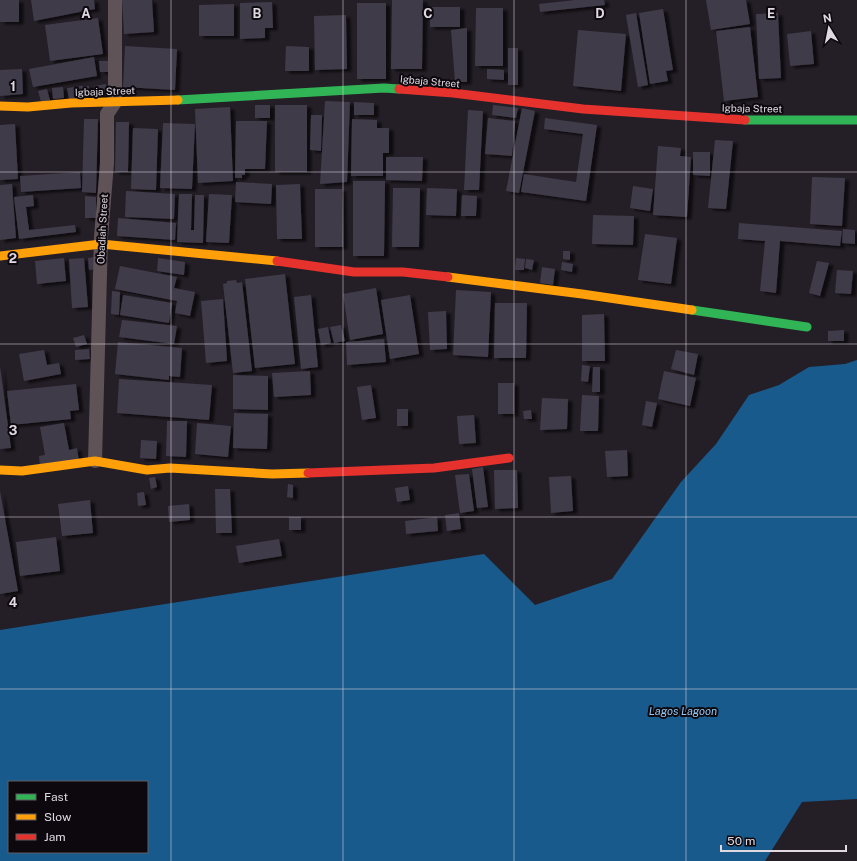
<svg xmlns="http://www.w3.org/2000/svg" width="857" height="861" viewBox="0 0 857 861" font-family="'Public Sans',sans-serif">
<defs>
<filter id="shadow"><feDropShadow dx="4.5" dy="2.5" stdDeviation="1" flood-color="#0009"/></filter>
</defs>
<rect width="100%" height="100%" fill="#241e26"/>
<!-- water -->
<path fill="#195a8c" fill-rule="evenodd" d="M857 360V799L802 802 765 861H0V630L484 554 535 605 612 579 681 482 716 444 749 395 779 385 809 367 845 364ZM9 782H147V852H9Z"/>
<!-- building -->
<g fill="#413a4a" filter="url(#shadow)">
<rect x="0" y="0" width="19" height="22"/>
<path d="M31 0H94L95 9 34 21Z"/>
<path d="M122 0H152L154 32 124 34Z"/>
<path d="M392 0H423L422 69H391Z"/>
<path d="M575 0H604L605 5 540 12 539 4Z"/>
<path d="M706 0H746L750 24 711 30Z"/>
<path d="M272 2 273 28H265V38L240 39V3Z"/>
<rect x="357" y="3" width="29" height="76"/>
<path d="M234 4V36H199V5Z"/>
<rect x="430" y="7" width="30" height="20"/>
<path d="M476 8H503V66H475Z"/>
<path d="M663 9 673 70 666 71 668 81 650 84 639 13Z"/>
<path d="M636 13 648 85 638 87 626 15Z"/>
<path d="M778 13 781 78 759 79 756 14Z"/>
<path d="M346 15 347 69 315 70 314 16Z"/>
<path d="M98 18 103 54 50 61 45 25Z"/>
<path d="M750 27 758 97 724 101 716 31Z"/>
<path d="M467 28V82H455L451 30Z"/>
<path d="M578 30 626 34 621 91 573 86Z"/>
<path d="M811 31 814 64 790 66 787 34Z"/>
<path d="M125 46 177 49 175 90 123 87Z"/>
<path d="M286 46 309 47V71H285Z"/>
<rect x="508" y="48" width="10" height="37"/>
<path d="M94 57 97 76 33 87 29 69Z"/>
<path d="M99 61H110V72H100Z"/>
<path d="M22 69 23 94 0 96V70Z"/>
<path d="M487 69 504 70V80L487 79Z"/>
<path d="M106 84 107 95 96 97 94 86Z"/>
<path d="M79 86H89V97L80 98Z"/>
<path d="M63 87 64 98 53 99 52 88Z"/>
<path d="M75 87 77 98 69 99 67 88Z"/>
<path d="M47 89 50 100 41 102 38 91Z"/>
<path d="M325 101 350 102 347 182 320 184Z"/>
<path d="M354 102 374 103V115H354Z"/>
<rect x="255" y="105" width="15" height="13"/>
<rect x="275" y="105" width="32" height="67"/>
<path d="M493 105 518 108 516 118 492 115Z"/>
<path d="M230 107 233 181 198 183 195 109Z"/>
<path d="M522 108 535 111 519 193 506 191Z"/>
<path d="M468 110 483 111 479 190H464Z"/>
<path d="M311 115H322L321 151 310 150Z"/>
<path d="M488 118 515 121 512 156 485 154Z"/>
<path d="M545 118 597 125 586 201 521 192 524 174 576 182 583 134 544 129Z"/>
<path d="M84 119H98L96 193 82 192Z"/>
<path d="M352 119 377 120V128H389V153H383V176H351Z"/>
<path d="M236 121H267L265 169H245V175H242V178H235Z"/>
<path d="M116 122H129L128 172H115Z"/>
<path d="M163 123 195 124 192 189 160 188Z"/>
<path d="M15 124 18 179 0 180V125Z"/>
<path d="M133 128 158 129 156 190 131 189Z"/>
<path d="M715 140 733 141 726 209 708 208Z"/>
<path d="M658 146 681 148 680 156 691 157 687 217 653 215Z"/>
<path d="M693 152H710V176L693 175Z"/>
<path d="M386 157H423L422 181 386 180Z"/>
<path d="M80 172 81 188 21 192 20 176Z"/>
<path d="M812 177 845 178 842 226 810 224Z"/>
<path d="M353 181H385L384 256H353Z"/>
<path d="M236 182 272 184 271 204 235 202Z"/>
<path d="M12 184 16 238 0 240V185Z"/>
<path d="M300 184 302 239H277L276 185Z"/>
<path d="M633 186 653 189 650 211 630 208Z"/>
<path d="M393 188H420L419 247H392Z"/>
<path d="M427 188 457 189 456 216 426 215Z"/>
<path d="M315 189H342L343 247H315Z"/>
<path d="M126 191 175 194 174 219 125 217Z"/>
<path d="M179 194H192L191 230H194L195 195H204L203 243 177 242Z"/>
<path d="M209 194 232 195 229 243 206 242Z"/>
<path d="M33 195 34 206 26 207 29 230 75 225 76 232 19 239 14 197Z"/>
<path d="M462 195 477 196 476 216H461Z"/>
<path d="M85 196 96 197V218H85Z"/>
<path d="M593 215 634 216 633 245 592 244Z"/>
<path d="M118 218 176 223 175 240 117 236Z"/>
<path d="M739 223 842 231 840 246 780 241 776 293 760 291 765 241 738 239Z"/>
<path d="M843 229 855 230V244L842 243Z"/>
<path d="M645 234 677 238 671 284 638 280Z"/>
<path d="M563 251H570V260L563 259Z"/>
<path d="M94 257 96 269 89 270 88 258Z"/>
<path d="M64 258 66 281 37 284 35 261Z"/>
<path d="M84 258 88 307 72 308 69 259Z"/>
<path d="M158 258 185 262 184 275 157 271Z"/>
<path d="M516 258 525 259 524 270H515Z"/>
<path d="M526 259 534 260 532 270 525 268Z"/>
<path d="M817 261 829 263 820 296 809 293Z"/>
<path d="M562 262 573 264 572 272 561 270Z"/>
<path d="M120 266 177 277 174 288 195 292 190 316 175 313 177 301 115 289Z"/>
<path d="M542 267 555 269 553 285 540 283Z"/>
<path d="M837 270 853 271 851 294 835 293Z"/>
<path d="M285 274 295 364 255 368 245 279Z"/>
<path d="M236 280 237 283 242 282 252 371 233 373 223 284 227 283V281Z"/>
<path d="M376 288 383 334 350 340 343 294Z"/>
<path d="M456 290 491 292 488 357 453 355Z"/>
<path d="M112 291 120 292 119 315 111 314Z"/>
<path d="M123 295 172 303 169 323 120 315Z"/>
<path d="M311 295 318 367 301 369 294 297Z"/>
<path d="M410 295 419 354 390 359 381 300Z"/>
<path d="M223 299 227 361 206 363 201 301Z"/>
<path d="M495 303H527L526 358H494Z"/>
<path d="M446 311 447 349 430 350 428 312Z"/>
<path d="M604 314 605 361H582V315Z"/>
<path d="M122 320 177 326 174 344 119 337Z"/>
<path d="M341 325 345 341 334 343 330 327Z"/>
<path d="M328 327 331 343 321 345 318 329Z"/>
<path d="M844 330V341H828V331Z"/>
<path d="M84 335 87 344 76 347 73 338Z"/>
<path d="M384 339 386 362 347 365 346 342Z"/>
<path d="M118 342 182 348 180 377 169 376V380L115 374Z"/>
<path d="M89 349 90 359 75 360V350Z"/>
<path d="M44 350 47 365 59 363 61 374 24 381 19 354Z"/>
<path d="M676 350 698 354 694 375 671 369Z"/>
<path d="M582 365 590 366 588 382 581 381Z"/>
<path d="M0 366 11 448 0 449Z"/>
<path d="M593 367H600V392H592Z"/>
<path d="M310 371 311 395 274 397 272 373Z"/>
<path d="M664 371 696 378 690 406 658 399Z"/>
<path d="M233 375 268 376V410L233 409Z"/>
<path d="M119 379 212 385 209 420 117 413Z"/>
<rect x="498" y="383" width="16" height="31"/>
<path d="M76 384 79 410 70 411 71 419 11 425 7 391Z"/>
<path d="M371 385 376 418 362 420 357 387Z"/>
<path d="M582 395 599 396 598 431H580Z"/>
<path d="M542 398 568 399 567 429 540 430Z"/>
<path d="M646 401 657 403 652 427 642 425Z"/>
<rect x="397" y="409" width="11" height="17"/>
<path d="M531 410 532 419H524L523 411Z"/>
<path d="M234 413 268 414 267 449 233 448Z"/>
<path d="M474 415 476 443 459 444 457 416Z"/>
<path d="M167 421H187L186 457 166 456Z"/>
<path d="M64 423 69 450 77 448 79 461 40 467 39 456 45 455 40 427Z"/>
<path d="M197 423 231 426 228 457 195 454Z"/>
<path d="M141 440 157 441 156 459 140 458Z"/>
<path d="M627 450 628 476 607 477 605 451Z"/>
<path d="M483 467 488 507 477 508 472 469Z"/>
<path d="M494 470H517L518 508 495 509Z"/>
<path d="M469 474 474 511 460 513 455 475Z"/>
<path d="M571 476 573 511 551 513 549 477Z"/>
<path d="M155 477 157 487 151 489 149 478Z"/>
<path d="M288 484 293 485V498L287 497Z"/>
<path d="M408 486 410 500 397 502 395 488Z"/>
<path d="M215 489H230L232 533H216Z"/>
<path d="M0 491 18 591 0 594Z"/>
<path d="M144 492 146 505 138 506 137 493Z"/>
<path d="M90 500 93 533 62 536 58 504Z"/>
<path d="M189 504 190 520 169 522 168 506Z"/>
<path d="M459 513 461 529 447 531 445 515Z"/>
<rect x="289" y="517" width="12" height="13"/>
<path d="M437 517 438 531 406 534 405 521Z"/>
<path d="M56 537 60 571 20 576 16 542Z"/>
<path d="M279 539 282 556 239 563 236 546Z"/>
</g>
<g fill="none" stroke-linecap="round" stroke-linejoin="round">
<!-- street -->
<path stroke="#5f5357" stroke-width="14" d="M95 461 101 237 107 163V114L115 102V0"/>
<!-- fast -->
<g stroke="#30b455" stroke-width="9">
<path d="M178 100 384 88 399 89"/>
<path d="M745 120H857"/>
<path d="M692 310 807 327"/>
</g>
<!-- slow -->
<g stroke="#ff9f0a" stroke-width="9">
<path d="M0 106 28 107 71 103 178 100"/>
<path d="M0 256 101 244 277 261"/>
<path d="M448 277 582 294 692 310"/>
<path d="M0 470 22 471 95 461 147 470 170 468 272 474 308 473"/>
</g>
<!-- jam -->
<g stroke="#e5322d" stroke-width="9">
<path d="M399 89 453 93 583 109 745 120"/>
<path d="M277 261 354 272H403L448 277"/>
<path d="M308 473 434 468 509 458"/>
</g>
</g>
<!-- grid -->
<path fill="none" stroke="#e0d9e2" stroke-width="1" stroke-opacity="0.55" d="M171 0V861M343 0V861M514 0V861M686 0V861M0 172H857M0 344H857M0 517H857M0 689H857"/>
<g text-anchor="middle" stroke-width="4" stroke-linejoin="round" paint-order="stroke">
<!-- street labels -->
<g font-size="10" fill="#e0d9e2" stroke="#0c080d">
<text transform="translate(430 81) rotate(5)" y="4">Igbaja Street</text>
<text transform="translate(105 91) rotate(-2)" y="4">Igbaja Street</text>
<text transform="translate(752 108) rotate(1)" y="4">Igbaja Street</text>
<text transform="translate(102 229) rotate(-87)" y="4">Obadiah Street</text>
</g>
<!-- water labels -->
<g font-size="11" font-style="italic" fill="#95c8f5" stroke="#0c080d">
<text x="683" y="715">Lagos Lagoon</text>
</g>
</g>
<g font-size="13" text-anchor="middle" font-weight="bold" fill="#e0d9e2" stroke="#0c080d" stroke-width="4" stroke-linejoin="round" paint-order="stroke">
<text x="86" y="18">A</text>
<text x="257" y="18">B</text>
<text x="428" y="18">C</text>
<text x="600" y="18">D</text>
<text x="771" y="18">E</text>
<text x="13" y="91">1</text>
<text x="13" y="263">2</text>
<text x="13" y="435">3</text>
<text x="13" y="607">4</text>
</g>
<!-- legend -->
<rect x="8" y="781" width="140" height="72" fill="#0c080d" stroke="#615c62"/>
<rect x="16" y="794" width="20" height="6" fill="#30b455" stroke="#615c62"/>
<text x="44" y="801" font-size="12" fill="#e0d9e2">Fast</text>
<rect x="16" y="814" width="20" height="6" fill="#ff9f0a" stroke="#615c62"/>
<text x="44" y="821" font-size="12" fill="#e0d9e2">Slow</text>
<rect x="16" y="834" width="20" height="6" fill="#e5322d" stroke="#615c62"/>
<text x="44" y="841" font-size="12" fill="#e0d9e2">Jam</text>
<!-- north arrow -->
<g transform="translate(829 28) rotate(350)" stroke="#0c080d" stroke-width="3" paint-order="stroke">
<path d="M0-3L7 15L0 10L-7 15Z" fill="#e0d9e2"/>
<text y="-6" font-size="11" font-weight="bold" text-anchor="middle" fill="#e0d9e2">N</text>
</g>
<!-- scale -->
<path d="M721 845v6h125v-6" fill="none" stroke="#e0d9e2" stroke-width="2"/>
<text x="727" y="845" font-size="12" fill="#e0d9e2" stroke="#0c080d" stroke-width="3" paint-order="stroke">50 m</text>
</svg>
